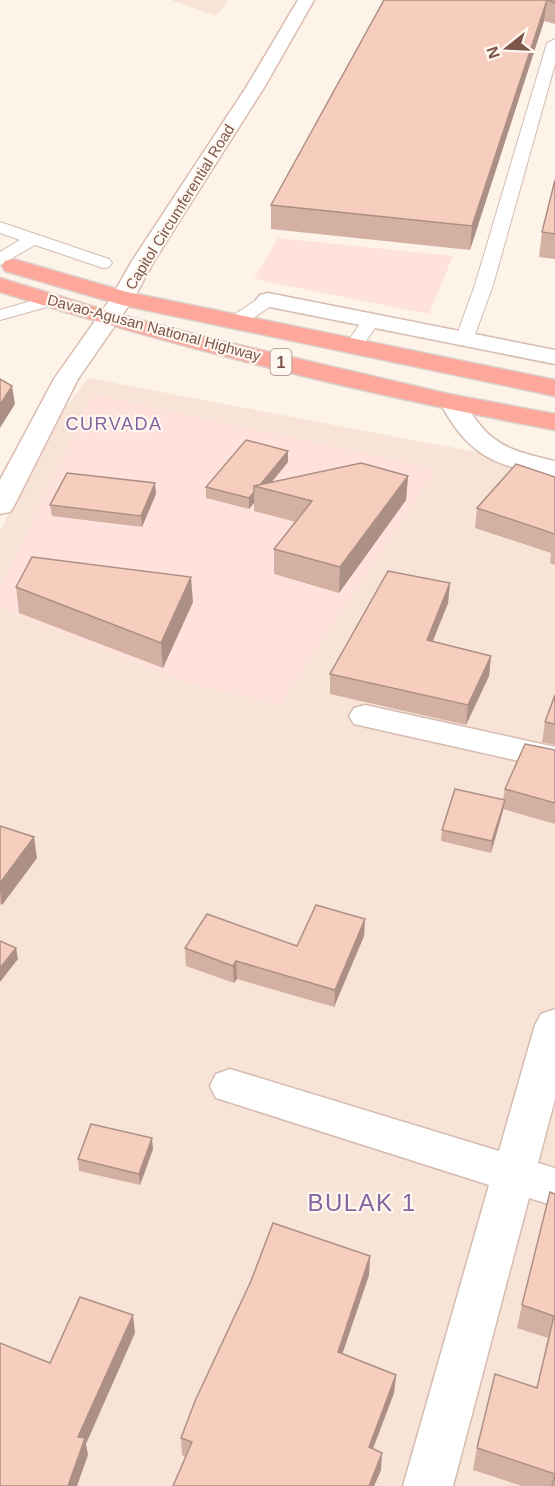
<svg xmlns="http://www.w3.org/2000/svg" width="555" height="1486" viewBox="0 0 555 1486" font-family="Arial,sans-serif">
<rect width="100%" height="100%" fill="#fef3e9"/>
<!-- residential -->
<g fill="#f7e4d7">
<path d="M171 0H229L216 16Z"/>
<path d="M88 378 555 467V1486H0V531L51 428Z"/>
</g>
<!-- commercial -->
<g fill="#ffe2dc">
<path d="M278 238 453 256 429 314 254 279Z"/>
<path d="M93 394 436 469 280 705 187 683 0 608V588Z"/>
</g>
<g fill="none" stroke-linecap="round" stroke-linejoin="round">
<defs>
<g id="lane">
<path d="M555 39V64L493 285 473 340 471 344H457L455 340 475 285 547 43Z"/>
<path d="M0 222 109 259 112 263 109 267 103 268 35 245 0 265V252L20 240 0 233Z"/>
<path d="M268 295 274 296 277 300 274 304 240 327H228L225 323 228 319 262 296Z"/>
<path d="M48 296 54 297 57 301 54 305 0 320V310Z"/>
<path d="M370 317 376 318 379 322 362 347 360 351H346L344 347 364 318Z"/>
</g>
<g id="street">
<path d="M268 293 555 350V364L260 305 256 300 260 295Z"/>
<path d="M453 395 462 398C468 407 473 417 480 425 499 449 527 455 555 461V477C495 465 471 459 440 403L444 398Z"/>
<path d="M365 705 555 747V769L354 724 349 716 354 708Z"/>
<path d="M555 1009V1099L538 1163 555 1168V1206L529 1198 453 1486H403L489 1185 216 1098 210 1086 216 1074 230 1069 499 1151 535 1025 541 1014Z"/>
</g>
<path id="secondary" d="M298 0H314L265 86 154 261 134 298 78 379 14 506 10 512 0 514V480L54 379 111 298 132 261 247 86Z"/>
<g id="highway">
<path d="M13 259 127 292 555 380V396L122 305 5 271 2 266 5 261Z"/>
<path d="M0 278 117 314 213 339 453 395 555 414V430C368 395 182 349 0 292Z"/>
</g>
</defs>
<!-- lane casing -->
<use href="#lane" stroke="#d5bbb0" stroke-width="2"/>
<!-- street casing -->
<use href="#street" stroke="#d5bbb0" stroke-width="3"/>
<!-- secondary casing -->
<use href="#secondary" stroke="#dabcaf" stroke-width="3"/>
<!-- highway casing -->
<use href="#highway" stroke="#dbcfcc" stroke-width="3"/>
<!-- lane -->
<use href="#lane" fill="#fff" fill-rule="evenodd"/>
<!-- street -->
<use href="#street" fill="#fff" fill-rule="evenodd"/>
<!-- secondary -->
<use href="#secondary" fill="#fff" fill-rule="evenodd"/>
<!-- highway -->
<use href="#highway" fill="#fea89b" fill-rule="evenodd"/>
</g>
<!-- wall -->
<g fill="#d4b0a3">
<path d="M384 0H555V24L544 21 470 250 271 229V205Z"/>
<path d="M555 180V259L539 257 542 232Z"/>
<path d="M288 451V462L271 483 408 476 406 500 339 593 274 574V549L296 522 254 511V503L249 509 206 498V487Z"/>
<path d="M555 477V565L550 563 551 553 475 528 477 508Z"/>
<path d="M156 494 142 527 52 516 50 505Z"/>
<path d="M450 583 448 603 433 641 491 656 489 676 466 725 330 694V674Z"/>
<path d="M16 587 193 602 163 668 19 613Z"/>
<path d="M555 695V745L542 742 545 722Z"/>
<path d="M555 750V824L503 809 491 853 441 841 442 830 503 799 505 789Z"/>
<path d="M0 826 37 858 2 905 0 904Z"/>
<path d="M365 919 364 936 334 1007 237 979 234 983 186 966 185 948 297 946Z"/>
<path d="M153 1149 140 1185 79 1171 78 1159Z"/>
<path d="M555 1194V1486H522L473 1470 477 1448 537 1388 548 1338 517 1328 522 1305Z"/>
<path d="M370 1256 369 1275 342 1354 396 1375 394 1393 373 1449 381 1470 374 1486H173L186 1457 182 1455 181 1438Z"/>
</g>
<!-- shaded-wall -->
<g fill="#ad9085">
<path d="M547 0 544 21 470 250 472 226Z"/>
<path d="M12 386 15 404 0 428V405Z"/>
<path d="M288 451V462L266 489 258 487Z"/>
<path d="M408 476 406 500 339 593 340 567Z"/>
<path d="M155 483 156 494 142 527 141 516Z"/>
<path d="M254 492V503L249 509V498Z"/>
<path d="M191 577 193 602 163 668 161 643Z"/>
<path d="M450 583 448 603 425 660 427 640Z"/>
<path d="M491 656 489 676 466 725 468 705Z"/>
<path d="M505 800 503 811 491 853 492 841Z"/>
<path d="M34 837 37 858 2 905 0 891V883Z"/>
<path d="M365 919 364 936 334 1007 335 990Z"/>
<path d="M16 948 18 959 0 982V968Z"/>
<path d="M236 961 237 979 234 983 233 966Z"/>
<path d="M152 1138 153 1149 140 1185 139 1174Z"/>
<path d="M370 1256 369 1275 337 1370 338 1352Z"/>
<path d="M133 1315 135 1333 86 1444 88 1455 77 1486H68L78 1437Z"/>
<path d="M396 1375 394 1393 367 1464 369 1447Z"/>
<path d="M382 1453 381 1470 374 1486H369Z"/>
</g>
<!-- building -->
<g fill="#f7cdbe" stroke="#ad9085" stroke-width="1.5">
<path d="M384 0H555V3L547 0 472 226 271 205Z"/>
<path d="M555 180V234L542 232Z"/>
<path d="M0 379 12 386 0 405Z"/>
<path d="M246 440 288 451 260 485 254 486V492L249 498 206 487Z"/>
<path d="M361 463 408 476 340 567 274 549 312 501 254 486Z"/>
<path d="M516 464 555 477V534L477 508Z"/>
<path d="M67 473 155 483 141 516 50 505Z"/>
<path d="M32 557 191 577 161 643 16 587Z"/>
<path d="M388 571 450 583 427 640 491 656 468 705 330 674Z"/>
<path d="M555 695V724L545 722Z"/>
<path d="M525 744 555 750V803L505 789Z"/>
<path d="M455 789 505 800 492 841 442 830Z"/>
<path d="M0 826 34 837 0 883Z"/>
<path d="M316 905 365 919 335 990 236 961 233 966 185 948 207 914 297 946Z"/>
<path d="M0 941 16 948 0 968Z"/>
<path d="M91 1124 152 1138 139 1174 78 1159Z"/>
<path d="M550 1192 555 1194V1486H552L555 1474 477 1448 495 1374 537 1388 554 1316 522 1305Z"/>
<path d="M273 1223 370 1256 338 1352 396 1375 369 1447 382 1453 369 1486H173L192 1442 181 1438 195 1401 251 1281Z"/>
<path d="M80 1297 133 1315 78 1437 85 1438 68 1486H0V1343L50 1363Z"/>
</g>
<g text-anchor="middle" stroke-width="4.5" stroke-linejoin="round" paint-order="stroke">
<!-- far-street labels -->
<g font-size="15" fill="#7d5549" stroke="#fff8f1">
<text transform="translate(180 207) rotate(-58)" y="5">Capitol Circumferential Road</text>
<text transform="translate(154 328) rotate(15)" y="5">Davao-Agusan National Highway</text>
</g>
<!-- shield labels -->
<rect fill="#fff8f1" stroke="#a4867b" stroke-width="1.5" x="270.5" y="349" width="21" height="26" rx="4.5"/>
<g font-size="16" font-weight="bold" fill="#7d5549">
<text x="281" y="368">1</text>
</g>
<!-- far-quarter labels -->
<g font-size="18" letter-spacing="1.5" fill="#84659f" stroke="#fff8f1">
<text x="114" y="430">CURVADA</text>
</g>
<!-- near-neighbourhood labels -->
<g font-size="24" letter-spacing="1.5" fill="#84659f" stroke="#fff8f1">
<text x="362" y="1211">BULAK 1</text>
</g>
</g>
<!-- north arrow -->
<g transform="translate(507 48) rotate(252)" stroke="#fff8f1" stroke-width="4.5" paint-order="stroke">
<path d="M0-4.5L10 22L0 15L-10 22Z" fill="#7d5549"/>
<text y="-9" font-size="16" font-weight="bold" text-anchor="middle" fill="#7d5549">N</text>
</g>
</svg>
